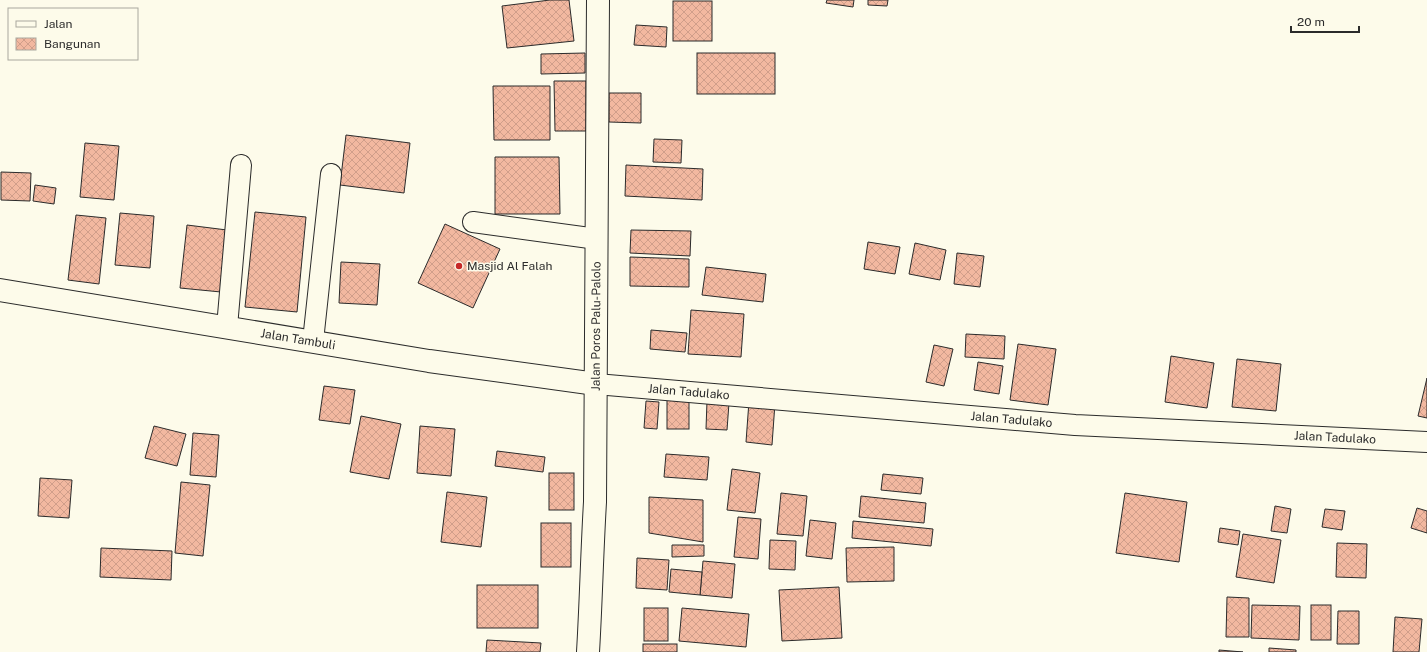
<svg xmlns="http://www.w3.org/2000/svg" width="1427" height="652" viewBox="0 0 1427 652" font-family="'Public Sans',sans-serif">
<defs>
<pattern id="building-cross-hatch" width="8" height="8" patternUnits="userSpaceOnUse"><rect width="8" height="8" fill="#f2b8a0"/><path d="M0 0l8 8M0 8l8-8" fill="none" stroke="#d09e8a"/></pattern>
</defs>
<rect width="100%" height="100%" fill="#fdfbea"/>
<!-- building -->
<g fill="url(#building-cross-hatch)" stroke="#2b2b2b">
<path d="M550 0H569L574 41 507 48 502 6Z"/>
<path d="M827 0H854L853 7 826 3Z"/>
<path d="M868 0H888L887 6 868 5Z"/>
<rect x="673" y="1" width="39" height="40"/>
<path d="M636 25 667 27 666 47 634 45Z"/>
<path d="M585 53V73L541 74V54Z"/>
<rect x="697" y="53" width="78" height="41"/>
<path d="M554 81H586V131H555Z"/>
<path d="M493 86H550V140H494Z"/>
<path d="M609 93H641V123L609 122Z"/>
<path d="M346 135 410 143 404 193 340 185Z"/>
<path d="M654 139 682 140 681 163 653 162Z"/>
<path d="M85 143 119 146 114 200 80 197Z"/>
<path d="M495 157H559L560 214H495Z"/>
<path d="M626 165 703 169 702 200 625 196Z"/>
<path d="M1 172 31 173 30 201 1 200Z"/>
<path d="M35 185 56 188 54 204 33 201Z"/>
<path d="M255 212 306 217 297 312 245 307Z"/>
<path d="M120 213 154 216 150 268 115 265Z"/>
<path d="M76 215 106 218 99 284 68 280Z"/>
<path d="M445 224 500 249 473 308 418 283Z"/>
<path d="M187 225 227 230 221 292 180 288Z"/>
<path d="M631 230 691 231 690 256 630 253Z"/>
<path d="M868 242 900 247 895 274 864 269Z"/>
<path d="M915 243 946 250 940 280 909 274Z"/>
<path d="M957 253 984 256 980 287 954 284Z"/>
<path d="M630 257 689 259V287L630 286Z"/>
<path d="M341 262 380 264 377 305 339 303Z"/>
<path d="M706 267 766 274 763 302 702 295Z"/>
<path d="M691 310 744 314 741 357 688 354Z"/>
<path d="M651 330 687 333 685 352 650 349Z"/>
<path d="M966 334 1005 336 1004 359 965 357Z"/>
<path d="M1018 344 1056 349 1048 405 1010 400Z"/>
<path d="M934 345 953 349 944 386 926 382Z"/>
<path d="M1171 356 1214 363 1207 408 1165 402Z"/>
<path d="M1237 359 1281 364 1276 411 1232 407Z"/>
<path d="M978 362 1003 366 999 394 974 390Z"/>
<path d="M1427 378V418L1418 416Z"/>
<path d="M324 386 355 390 350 424 319 420Z"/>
<rect x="667" y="398" width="22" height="31"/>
<path d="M646 401 659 402 657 429 644 428Z"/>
<path d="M707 401 729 403 727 430 706 429Z"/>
<path d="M749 401 775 403 772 445 746 442Z"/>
<path d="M361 416 401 424 389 479 350 472Z"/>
<path d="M154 426 186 434 177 466 145 458Z"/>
<path d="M420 426 455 429 451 476 417 473Z"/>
<path d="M193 433 219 435 216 477 190 475Z"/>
<path d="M497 451 545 457 543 472 495 466Z"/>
<path d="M666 454 709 457 707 480 664 477Z"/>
<path d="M732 469 760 473 755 513 727 510Z"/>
<rect x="549" y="473" width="25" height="37"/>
<path d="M883 474 923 478 921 494 881 490Z"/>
<path d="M40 478 72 480 69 518 38 516Z"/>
<path d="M181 482 210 485 203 556 175 553Z"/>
<path d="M447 492 487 497 481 547 441 542Z"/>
<path d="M781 493 807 496 803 536 777 534Z"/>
<path d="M1125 493 1187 502 1179 562 1116 553Z"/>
<path d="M861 496 926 503 924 523 859 517Z"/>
<path d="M649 497 703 500V542L649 533Z"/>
<path d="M1275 506 1291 509 1287 533 1271 531Z"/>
<path d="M1417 508 1427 511V533L1411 528Z"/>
<path d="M1325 509 1345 511 1342 530 1322 527Z"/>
<path d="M738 517 761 519 758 559 734 557Z"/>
<path d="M810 520 836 523 832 559 806 556Z"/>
<path d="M853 521 933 529 931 546 852 538Z"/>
<rect x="541" y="523" width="30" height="44"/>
<path d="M1220 528 1240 531 1238 545 1218 542Z"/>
<path d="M1243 534 1281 540 1274 583 1236 577Z"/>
<path d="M770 540 796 541 795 570 769 569Z"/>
<path d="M1337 543 1367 544 1366 578 1336 577Z"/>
<path d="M672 545H704V556L672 557Z"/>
<path d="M894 547V581L847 582 846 548Z"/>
<path d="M101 548 172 551 171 580 100 577Z"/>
<path d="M637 558 669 560 667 590 636 588Z"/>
<path d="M703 561 735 564 732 598 700 595Z"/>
<path d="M671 569 702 572 700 595 669 592Z"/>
<rect x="477" y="585" width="61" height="43"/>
<path d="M839 587 842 638 782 641 779 590Z"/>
<path d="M1227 597 1249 598V637H1226Z"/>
<path d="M1252 605 1300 606 1299 640 1251 638Z"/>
<rect x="1311" y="605" width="20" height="35"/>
<rect x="644" y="608" width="24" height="33"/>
<path d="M682 608 749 614 746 647 679 641Z"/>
<path d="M1338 611H1359V644H1337Z"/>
<path d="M1395 617 1422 619 1419 652H1393Z"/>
<path d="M487 640 541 643 540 652H486Z"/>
<rect x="643" y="644" width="34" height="8"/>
<path d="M1269 648 1296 650V652H1269Z"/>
<path d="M1219 650 1243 652H1219Z"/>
</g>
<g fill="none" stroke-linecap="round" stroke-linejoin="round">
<defs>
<g id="street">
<path d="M473 222 597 239"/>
<path d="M227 327 241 165"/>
<path d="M313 341 331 174"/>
<path id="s1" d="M596 384 1075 425 1427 442"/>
</g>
<g id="secondary">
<path id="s2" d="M0 290 429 361 596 384"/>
</g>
<g id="primary">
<path id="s3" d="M588 652C591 602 592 552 595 502L598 0"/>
</g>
</defs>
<!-- street casing -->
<use href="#street" stroke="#2b2b2b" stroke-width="22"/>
<!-- secondary casing -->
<use href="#secondary" stroke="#2b2b2b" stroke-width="24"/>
<!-- primary casing -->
<use href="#primary" stroke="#2b2b2b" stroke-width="24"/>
<!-- street -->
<use href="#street" stroke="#fdfbea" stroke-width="20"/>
<!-- secondary -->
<use href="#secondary" stroke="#fdfbea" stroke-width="22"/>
<!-- primary -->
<use href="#primary" stroke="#fdfbea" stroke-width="22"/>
</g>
<!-- markers -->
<circle fill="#c62828" stroke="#fdfbea" stroke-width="1.5" cx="459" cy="266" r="4"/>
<g text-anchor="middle" stroke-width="3" stroke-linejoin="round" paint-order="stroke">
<!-- poi labels -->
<g font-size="12" fill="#2b2b2b" stroke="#fdfbea" text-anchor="start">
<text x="467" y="270">Masjid Al Falah</text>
</g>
<!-- street labels -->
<g font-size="12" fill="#2b2b2b" stroke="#fdfbea">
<text dy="4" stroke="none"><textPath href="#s3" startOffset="326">Jalan Poros Palu-Palolo</textPath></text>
<text dy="4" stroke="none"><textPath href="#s2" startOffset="302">Jalan Tambuli</textPath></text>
<text dy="4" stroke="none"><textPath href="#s1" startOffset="93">Jalan Tadulako</textPath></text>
<text dy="4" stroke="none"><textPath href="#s1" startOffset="417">Jalan Tadulako</textPath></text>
<text dy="4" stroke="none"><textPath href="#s1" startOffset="741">Jalan Tadulako</textPath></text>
</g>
</g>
<!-- legend -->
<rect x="8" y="8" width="130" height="52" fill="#fdfbea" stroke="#a9a89e"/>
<rect x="16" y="21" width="20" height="6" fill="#fdfbea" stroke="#a9a89e"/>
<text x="44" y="28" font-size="12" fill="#2b2b2b">Jalan</text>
<rect x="16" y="38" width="20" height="12" fill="url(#building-cross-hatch)" stroke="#a9a89e"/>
<text x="44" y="48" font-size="12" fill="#2b2b2b">Bangunan</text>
<!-- scale -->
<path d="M1291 26v6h68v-6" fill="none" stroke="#2b2b2b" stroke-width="2"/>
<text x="1297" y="26" font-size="12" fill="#2b2b2b" stroke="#fdfbea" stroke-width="3" paint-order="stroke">20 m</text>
</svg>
